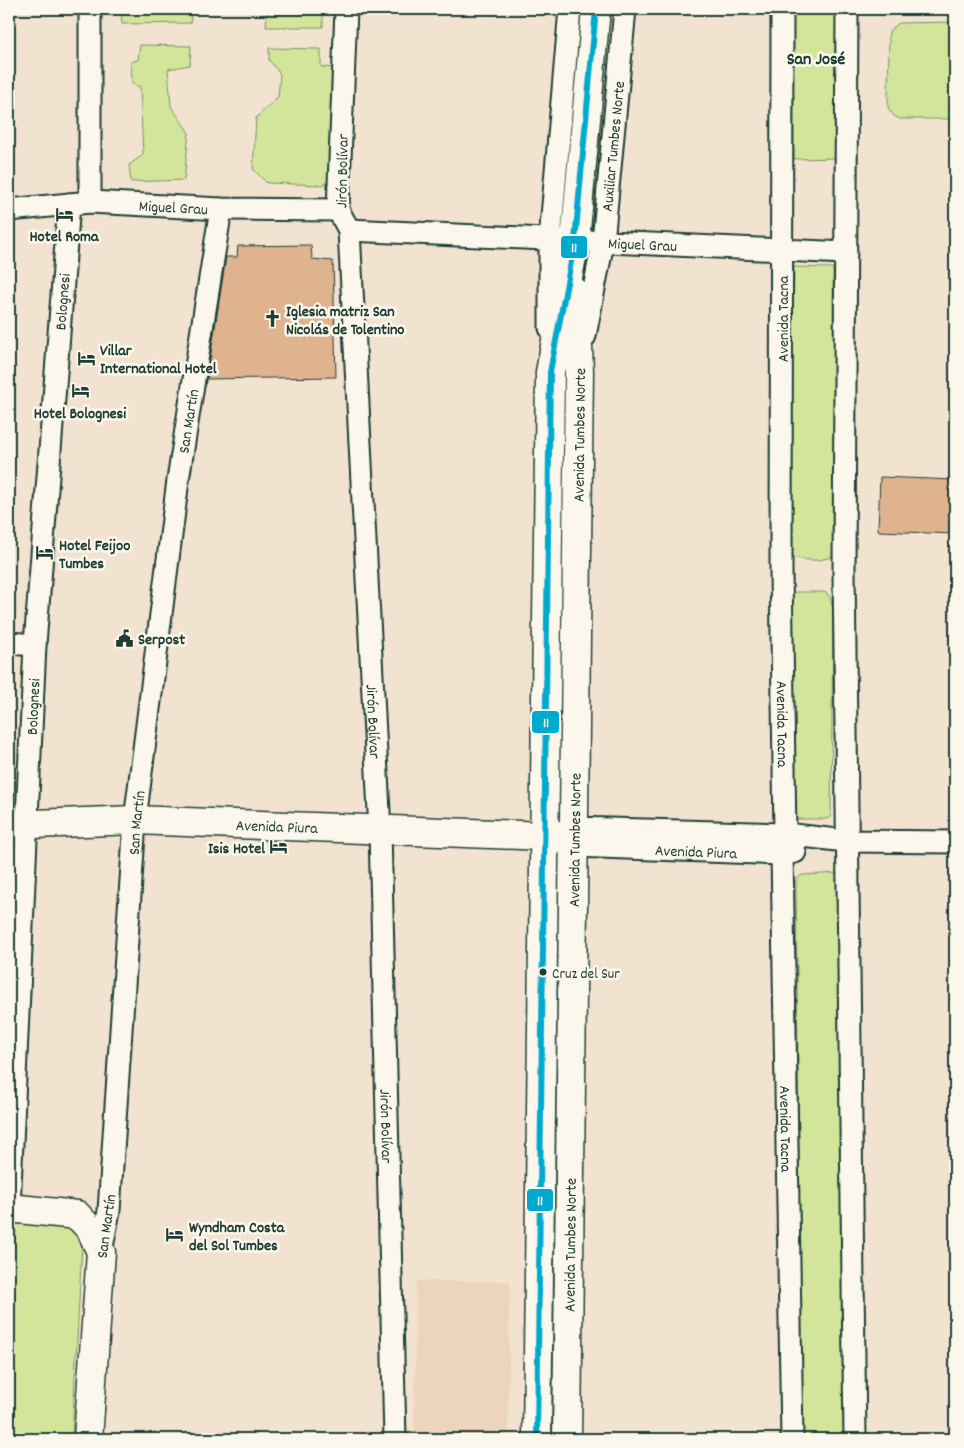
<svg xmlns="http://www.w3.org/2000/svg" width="964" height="1448" viewBox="0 0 964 1448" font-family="Dekko,sans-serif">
<rect width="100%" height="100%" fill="#f2e3d0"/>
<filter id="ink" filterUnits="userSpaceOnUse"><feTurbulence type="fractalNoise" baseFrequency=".02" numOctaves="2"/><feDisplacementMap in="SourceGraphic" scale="10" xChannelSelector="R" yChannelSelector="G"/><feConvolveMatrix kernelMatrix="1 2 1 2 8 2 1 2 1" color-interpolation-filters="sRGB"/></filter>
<g filter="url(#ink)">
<!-- built -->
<path fill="#ecd5bc" d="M416 1281H510L508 1439H414Z"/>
<!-- green -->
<g fill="#d2e59a" stroke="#789167">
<path d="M121 9H190L191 23 122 24Z"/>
<path d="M269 9H323V27H266L267 10Z"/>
<path d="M793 9H839L838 158 794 159Z"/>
<path d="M955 22V119H900L894 116 888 108 889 31 899 23Z"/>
<path d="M140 45 191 46 190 65 168 69 171 106 189 133 184 180 131 182 129 165 143 155 140 87 132 84 131 62 138 60Z"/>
<path d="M269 48 321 49V67L336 68 333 177 323 185 267 183 253 169 256 118 278 97 280 74 269 60Z"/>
<path d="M794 267 833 268 835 548 832 556C822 562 802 561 791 556L789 548Z"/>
<path d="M795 592H825L830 597 833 609 831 816 827 819H795L789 597Z"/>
<path d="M840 873 847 1439H802L796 880 802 875Z"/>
<path d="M9 1216 68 1221 79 1234 82 1244 72 1435 69 1439H9Z"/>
</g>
<!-- building -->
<g fill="#deb38e" stroke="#1f3d34">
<path d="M311 245 312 259 333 261 336 377 207 379 226 257H237L238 246Z"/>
<path d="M880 477 955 480V534L878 531Z"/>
</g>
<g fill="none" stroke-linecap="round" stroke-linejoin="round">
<defs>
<g id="street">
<path id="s1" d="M346 9 338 210 349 230 380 831 395 1439"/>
<path id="s2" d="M782 9 781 571 785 834 782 854 792 1439"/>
<path d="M847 9 844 572 855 1439"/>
<path d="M90 202V9"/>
<path id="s3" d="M9 210 90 202 221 209 338 210"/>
<path id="s4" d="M349 230 846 253"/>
<path d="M550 328V240L570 9"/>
<path id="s5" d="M585 336 603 242 625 9"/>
<path d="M9 643 35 645"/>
<path d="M545 836 574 828 785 834 846 841 955 842"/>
<path id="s6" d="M559 841 574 846 782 854 795 852"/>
<path id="s7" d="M9 1208 35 645 69 204"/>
<path id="s8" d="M101 1252 109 1211 135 820 178 480 221 209"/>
</g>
<g id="secondary">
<path id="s9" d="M9 825 135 820 545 836"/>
<path d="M9 1208 77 1215 91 1230 101 1252 88 1439"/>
</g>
<g id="highway">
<path d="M537 1439 550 372 575 241 596 9"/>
<path id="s10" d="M567 1439 579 371 576 293"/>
</g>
</defs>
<!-- street casing -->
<use href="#street" stroke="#1f3d34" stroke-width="25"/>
<!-- secondary casing -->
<use href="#secondary" stroke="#1f3d34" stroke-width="31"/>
<!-- highway casing -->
<use href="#highway" stroke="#1f3d34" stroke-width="31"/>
<!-- street -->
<use href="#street" stroke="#fbf7ec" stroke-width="21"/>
<!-- secondary -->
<use href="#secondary" stroke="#fbf7ec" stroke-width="28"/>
<!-- highway -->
<use href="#highway" stroke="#fbf7ec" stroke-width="28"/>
<defs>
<path id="bus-1" d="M537 1439 550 372 575 241 596 9"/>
</defs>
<!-- bus-1 casing -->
<use href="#bus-1" stroke="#fbf7ec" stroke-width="10"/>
<!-- bus-1 -->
<use href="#bus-1" stroke="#00a9ce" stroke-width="6"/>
</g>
</g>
<!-- icons -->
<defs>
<symbol id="hotel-bare" viewBox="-9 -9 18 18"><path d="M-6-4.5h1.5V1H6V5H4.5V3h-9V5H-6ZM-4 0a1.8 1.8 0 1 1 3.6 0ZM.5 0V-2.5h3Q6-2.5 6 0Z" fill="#1f3d34" stroke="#fbf7ec" stroke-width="2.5" paint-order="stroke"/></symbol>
<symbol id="church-bare" viewBox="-9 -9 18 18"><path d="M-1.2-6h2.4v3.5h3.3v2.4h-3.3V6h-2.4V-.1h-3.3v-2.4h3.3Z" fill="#1f3d34" stroke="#fbf7ec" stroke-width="2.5" paint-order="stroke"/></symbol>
<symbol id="civic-bare" viewBox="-9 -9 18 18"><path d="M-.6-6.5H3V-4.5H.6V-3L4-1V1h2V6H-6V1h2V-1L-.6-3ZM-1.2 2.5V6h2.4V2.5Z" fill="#1f3d34" stroke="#fbf7ec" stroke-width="2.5" paint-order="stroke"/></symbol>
</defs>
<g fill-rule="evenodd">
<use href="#hotel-bare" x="52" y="202" width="25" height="25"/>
<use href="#church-bare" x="260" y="306" width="25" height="25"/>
<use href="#hotel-bare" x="74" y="346" width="25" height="25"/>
<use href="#hotel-bare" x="68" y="378" width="25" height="25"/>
<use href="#hotel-bare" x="32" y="540" width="25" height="25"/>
<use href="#civic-bare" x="112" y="626" width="25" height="25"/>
<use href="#hotel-bare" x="266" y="834" width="25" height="25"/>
<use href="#hotel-bare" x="162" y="1222" width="25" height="25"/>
</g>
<!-- markers -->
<circle fill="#1f3d34" stroke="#fbf7ec" stroke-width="2" cx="543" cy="972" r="4.5"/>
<g text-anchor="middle" stroke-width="5" stroke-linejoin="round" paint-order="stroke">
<!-- bus labels -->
<g font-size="15" fill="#1f3d34" stroke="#fbf7ec" text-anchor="start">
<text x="552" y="978">Cruz del Sur</text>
</g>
<!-- street labels -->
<g font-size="16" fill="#1f3d34" stroke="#fbf7ec">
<text dy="6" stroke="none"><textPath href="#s5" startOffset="192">Auxiliar Tumbes Norte</textPath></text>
<text transform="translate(341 171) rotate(-89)" y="6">Jirón Bolívar</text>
<text dy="6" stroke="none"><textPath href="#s3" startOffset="165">Miguel Grau</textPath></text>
<text dy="6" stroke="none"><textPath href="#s4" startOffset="294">Miguel Grau</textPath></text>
<text dy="6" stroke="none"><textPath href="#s7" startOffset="908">Bolognesi</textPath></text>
<text transform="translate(782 319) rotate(-90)" y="6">Avenida Tacna</text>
<text dy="6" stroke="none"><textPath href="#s8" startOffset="836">San Martín</textPath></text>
<text dy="6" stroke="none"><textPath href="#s10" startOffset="1004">Avenida Tumbes Norte</textPath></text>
<text dy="6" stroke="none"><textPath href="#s7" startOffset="502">Bolognesi</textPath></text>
<text dy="6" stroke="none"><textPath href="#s1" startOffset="716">Jirón Bolívar</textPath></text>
<text dy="6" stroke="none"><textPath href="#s2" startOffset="715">Avenida Tacna</textPath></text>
<text dy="6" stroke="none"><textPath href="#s8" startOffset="431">San Martín</textPath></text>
<text dy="6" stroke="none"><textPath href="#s9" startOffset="268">Avenida Piura</textPath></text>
<text dy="6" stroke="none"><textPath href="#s10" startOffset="599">Avenida Tumbes Norte</textPath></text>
<text dy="6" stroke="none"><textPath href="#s6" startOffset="138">Avenida Piura</textPath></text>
<text dy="6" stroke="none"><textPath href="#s1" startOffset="1121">Jirón Bolívar</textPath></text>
<text dy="6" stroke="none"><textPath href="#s2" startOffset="1120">Avenida Tacna</textPath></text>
<text transform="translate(105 1226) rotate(-82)" y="6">San Martín</text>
<text dy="6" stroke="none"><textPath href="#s10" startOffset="194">Avenida Tumbes Norte</textPath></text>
</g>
<!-- poi labels -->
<g font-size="16" font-weight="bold" fill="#1f3d34" stroke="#fbf7ec" text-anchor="start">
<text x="64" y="241" text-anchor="middle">Hotel Roma</text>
<text x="286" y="316">Iglesia matriz San<tspan x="286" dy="18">Nicolás de Tolentino</tspan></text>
<text x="100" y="355">Villar<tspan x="100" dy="18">International Hotel</tspan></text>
<text x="80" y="418" text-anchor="middle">Hotel Bolognesi</text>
<text x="59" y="550">Hotel Feijoo<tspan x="59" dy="18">Tumbes</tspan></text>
<text x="138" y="644">Serpost</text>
<text x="265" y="853" text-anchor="end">Isis Hotel</text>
<text x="189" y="1232">Wyndham Costa<tspan x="189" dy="18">del Sol Tumbes</tspan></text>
</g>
<!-- neighbourhood labels -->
<g font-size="18" font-weight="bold" fill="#1f3d34" stroke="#fbf7ec">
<text x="816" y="64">San José</text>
</g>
</g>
<g stroke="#fbf7ec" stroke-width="2">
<rect x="560" y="235" width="28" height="24" rx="5" fill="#00a9ce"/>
<rect x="531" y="710" width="29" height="24" rx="5" fill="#00a9ce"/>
<rect x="526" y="1188" width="28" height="24" rx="5" fill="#00a9ce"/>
</g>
<g font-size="14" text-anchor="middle" font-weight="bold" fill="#fff">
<text x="574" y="252">11</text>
<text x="546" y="727">11</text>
<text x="540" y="1205">11</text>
</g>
<!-- margin -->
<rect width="964" height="1448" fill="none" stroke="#fbf7ec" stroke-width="30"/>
<rect x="15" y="15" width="934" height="1418" fill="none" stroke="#1f3d34" stroke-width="2" filter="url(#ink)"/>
</svg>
